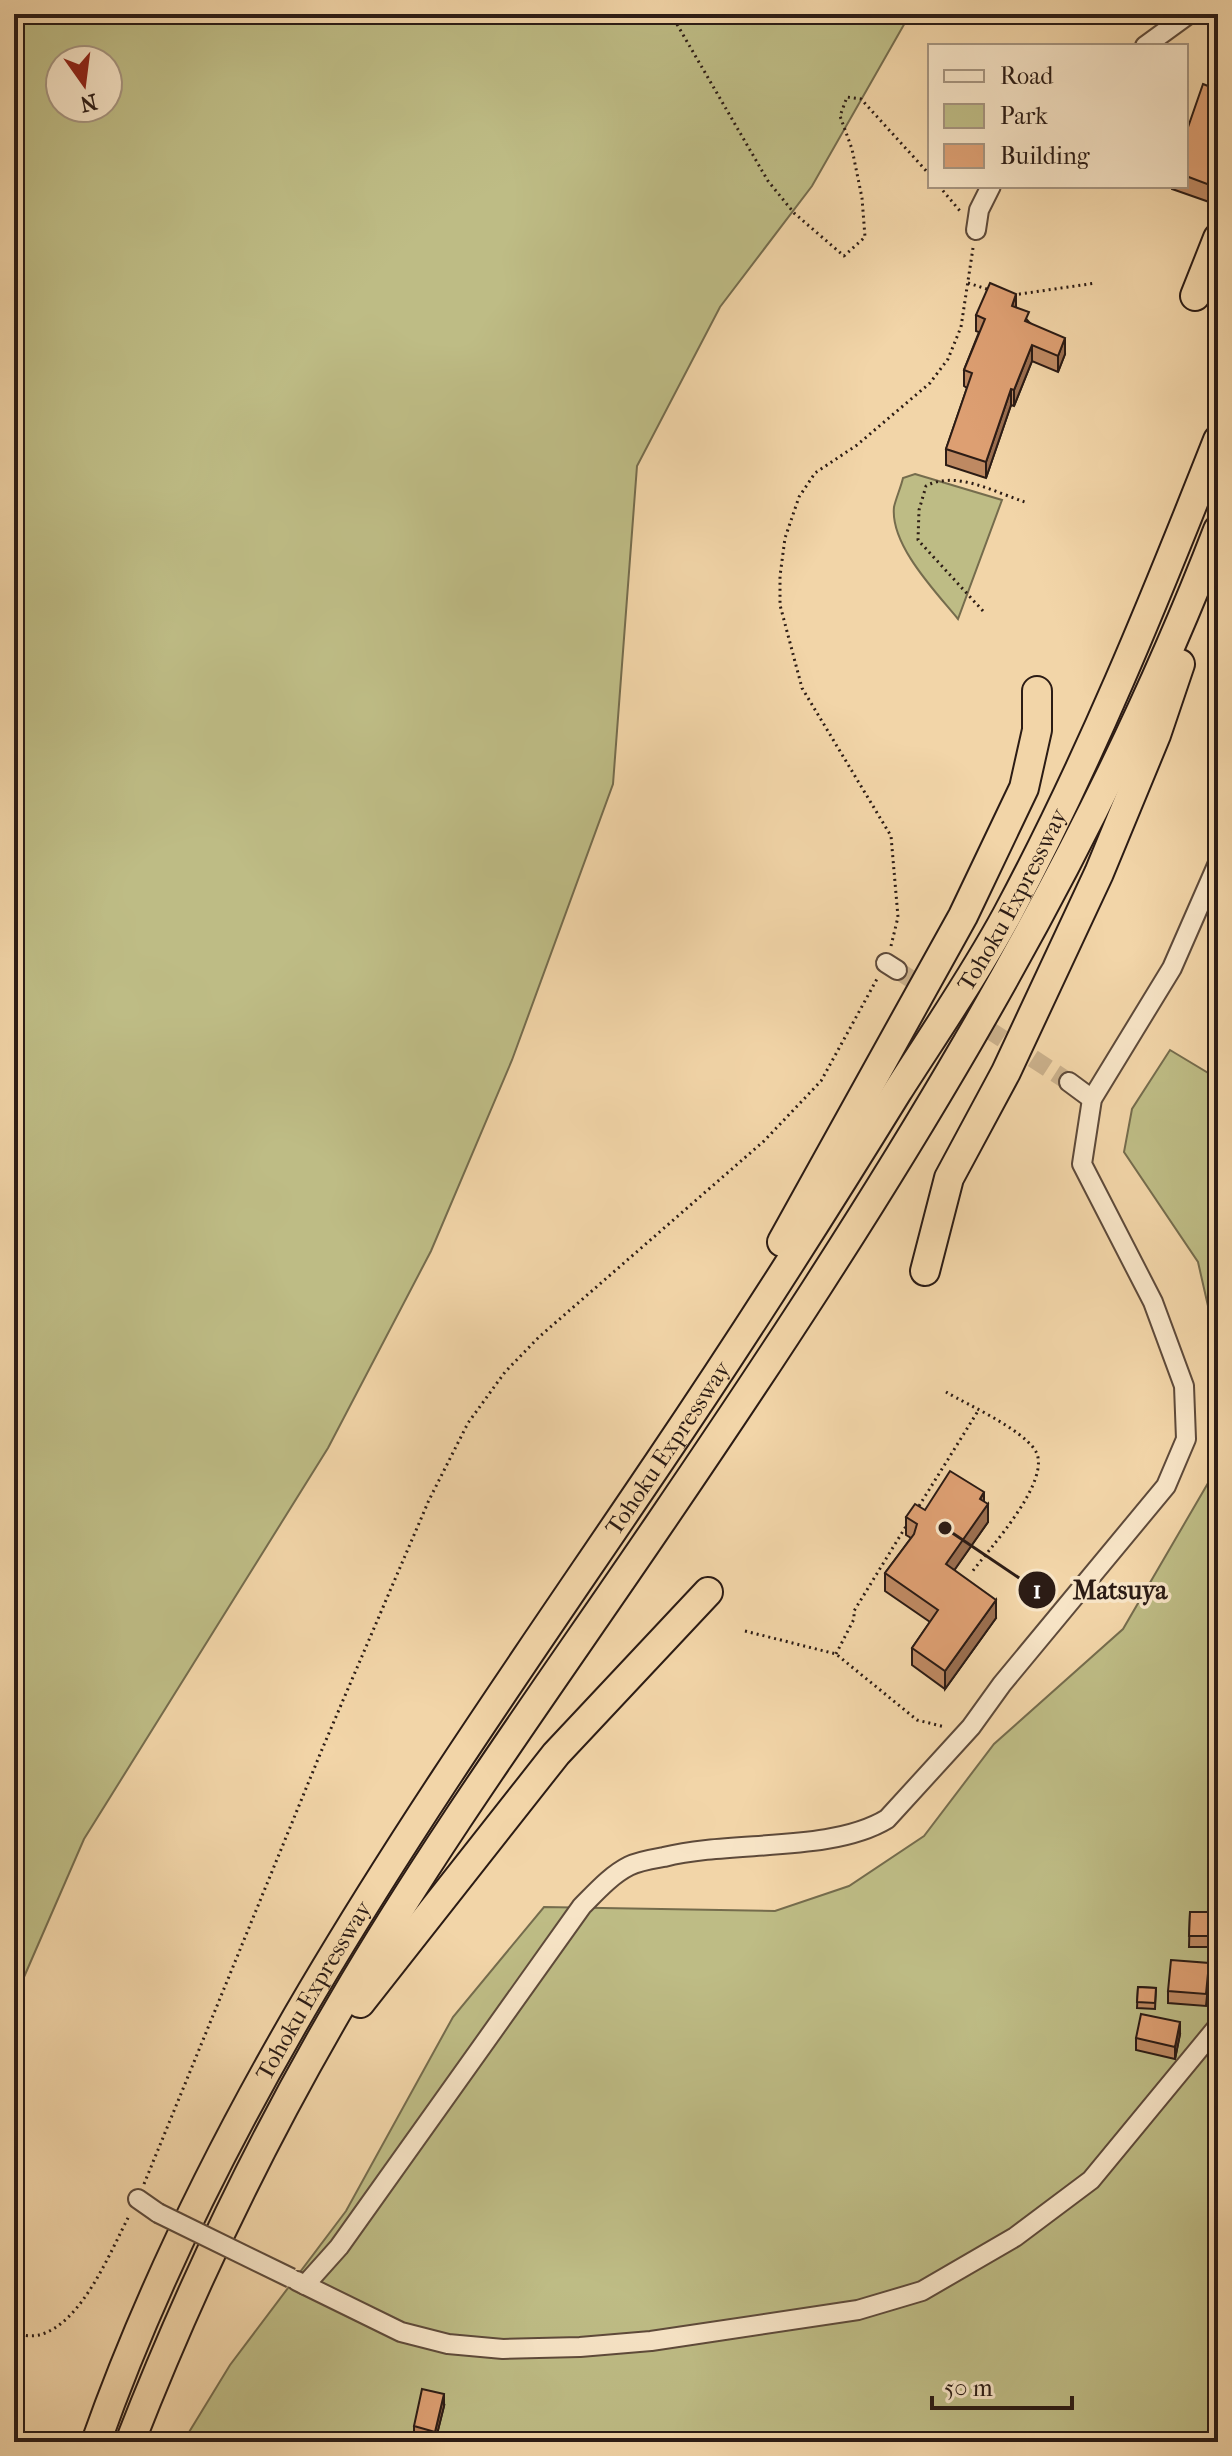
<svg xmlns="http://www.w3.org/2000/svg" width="1232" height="2456" viewBox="0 0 1232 2456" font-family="'IM FELL French Canon',serif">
<rect width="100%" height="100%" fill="#f2d5a8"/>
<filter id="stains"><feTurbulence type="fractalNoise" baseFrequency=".0025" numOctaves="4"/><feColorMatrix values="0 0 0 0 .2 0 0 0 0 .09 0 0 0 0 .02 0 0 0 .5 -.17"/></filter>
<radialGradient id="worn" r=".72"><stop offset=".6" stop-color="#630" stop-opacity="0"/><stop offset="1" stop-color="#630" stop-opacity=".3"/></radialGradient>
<!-- green -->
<g fill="#bebc85" stroke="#756c4d" stroke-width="2" fill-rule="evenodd">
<path d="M14 14H910L812 186 720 307 637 466 613 784 512 1060 431 1251 328 1448 84 1839 14 2000ZM60 60H108V108H60Z"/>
<path d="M915 474 1002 500 958 619C936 592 890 545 894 507 896 498 901 487 903 478Z"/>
<path d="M1170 1050 1210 1074 1218 1052V1350L1198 1262 1124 1152 1132 1109Z"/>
<path d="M1218 1466V2442H183L230 2365 346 2211 453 2017 544 1907 775 1911 849 1886 924 1836 994 1744 1123 1629Z"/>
</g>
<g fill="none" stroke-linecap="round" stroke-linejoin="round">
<!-- minor-tunnel -->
<path stroke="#cab08b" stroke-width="18" stroke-dasharray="18 9" stroke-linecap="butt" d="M897 970 1069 1082"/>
<defs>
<g id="minor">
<path d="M1145 46 1189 14"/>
<path d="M976 230 979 210 991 186"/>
<path d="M886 963 897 970"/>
<path d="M1069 1082 1092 1099"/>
<path d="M138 2199 158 2213"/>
<path d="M297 2281 401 2332 448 2344 503 2349 580 2347 651 2341 858 2310 922 2291 1015 2237 1091 2180 1218 2026"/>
<path d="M305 2285 339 2247 582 1906C596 1892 611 1875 629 1866 639 1861 653 1859 664 1857 731 1840 831 1853 887 1819L971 1727 1002 1684 1166 1486 1186 1439 1184 1386 1153 1302 1082 1164 1092 1099 1172 968 1218 863"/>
</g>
<g id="highway">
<path d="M1195 296 1218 238"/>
<path d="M782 1242 963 916 1024 788 1037 730V691"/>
<path d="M925 1271 949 1178 1006 1072 1099 873 1156 735 1180 664"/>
<path d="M360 2003 556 1754 708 1592"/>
<path id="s1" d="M96 2442C223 2083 448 1775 659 1462 741 1341 820 1217 897 1092 934 1034 974 976 1007 915 1089 762 1154 602 1218 440"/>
<path d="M130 2442C189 2291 260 2143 342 2003 439 1837 552 1682 660 1523 874 1209 1081 885 1218 530"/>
</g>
</defs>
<!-- minor casing -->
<use href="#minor" stroke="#5e4a3a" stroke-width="22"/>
<!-- highway casing -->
<use href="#highway" stroke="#2c1c15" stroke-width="32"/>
<!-- path -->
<g stroke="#2c1c15" stroke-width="3" stroke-dasharray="2 4" stroke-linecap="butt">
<path d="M671 14 768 181 794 213 844 256 865 237 862 198 852 149 840 116 847 97 861 99 930 175"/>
<path d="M939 186 960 211"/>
<path d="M968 283 990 290"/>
<path d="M1013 295 1096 283"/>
<path d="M983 611 918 540 919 510 926 486C956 470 994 492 1025 502"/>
<path d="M891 946 898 917 891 836 802 688 780 605V576L785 538 799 497 815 473 857 445 930 383 948 359 961 327 973 248"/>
<path d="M946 1392C970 1406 1020 1428 1035 1450 1054 1479 989 1549 972 1572"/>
<path d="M919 1506 978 1411"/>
<path d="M745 1631 836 1654 917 1720 945 1727"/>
<path d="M836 1654 854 1619V1611L908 1523"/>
<path d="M144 2184 323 1747 429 1500 468 1423 505 1372 539 1337 764 1141 821 1081 877 979"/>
<path d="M14 2334C22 2335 32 2337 39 2335 82 2324 110 2252 129 2216"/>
</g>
<!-- minor -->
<use href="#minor" stroke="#f7e4c6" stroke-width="18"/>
<!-- highway -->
<use href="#highway" stroke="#f2d5a8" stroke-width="28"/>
<defs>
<path id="minor-bridge" d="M158 2213 291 2278"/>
</defs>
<!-- minor-bridge casing -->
<use href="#minor-bridge" stroke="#5e4a3a" stroke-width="22" stroke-linecap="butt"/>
<!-- minor-bridge -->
<use href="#minor-bridge" stroke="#f7e4c6" stroke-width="18"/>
</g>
<!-- wall -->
<g fill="#be8962" stroke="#2c1c15" stroke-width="2">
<path d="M1218 90 1215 204 1172 189V186H1186V133Z"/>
<path d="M1016 308 1029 322 1065 354 1058 372 1032 361 1014 406 1011 405 986 478 946 465V449L967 388 964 386V370L979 332 976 331V315Z"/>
<path d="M984 1502 988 1522 954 1570 996 1618 945 1689 912 1665V1648L930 1622 885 1591V1573L911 1538 906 1535V1517Z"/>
<path d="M1190 1912H1218V1947H1189Z"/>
<path d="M1209 1975 1206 2006 1168 2003V1991Z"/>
<path d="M1138 1987 1156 1988 1155 2009 1137 2008Z"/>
<path d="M1180 2034 1175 2059 1136 2050V2038Z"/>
<path d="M444 2406 435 2442H429L414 2438V2426Z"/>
</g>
<!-- shaded-wall -->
<g fill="#9b6f50" stroke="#2c1c15" stroke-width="2">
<path d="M1218 179V197L1215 204V187Z"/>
<path d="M1016 294V310L1012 306Z"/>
<path d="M1065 338V354L1058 372V356Z"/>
<path d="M1032 345V361L1014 406V390Z"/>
<path d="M1011 389V405L986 478V462Z"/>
<path d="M984 1492V1509L988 1504V1522L946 1582V1564Z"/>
<path d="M996 1600V1618L945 1689V1671Z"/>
<path d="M1180 2022V2034L1175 2059V2047Z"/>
<path d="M444 2394V2406L435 2442V2432Z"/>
</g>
<!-- building -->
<g fill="#dd9f72" stroke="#2c1c15" stroke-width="2">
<path d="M1203 84 1218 90V179L1215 187 1186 176V133Z"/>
<path d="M990 283 1016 294 1012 306 1029 312 1025 321 1065 338 1058 356 1032 345 1014 390 1011 389 986 462 946 449 972 373 964 370 985 319 976 315Z"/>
<path d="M950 1471 984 1492 980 1499 988 1504 946 1564 996 1600 945 1671 912 1648 938 1610 885 1573 914 1534 917 1524 906 1517 915 1504 925 1510Z"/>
<path d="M1190 1912H1218V1936H1189Z"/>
<path d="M1171 1960 1209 1963 1206 1994 1168 1991Z"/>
<path d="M1138 1987 1156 1988 1155 2003 1137 2002Z"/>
<path d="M1141 2014 1180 2022 1175 2047 1136 2038Z"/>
<path d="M422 2389 444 2394 435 2432 414 2426Z"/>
</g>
<g text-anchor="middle" stroke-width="7" stroke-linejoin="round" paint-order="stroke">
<!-- street labels -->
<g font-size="24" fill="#2c1c15" stroke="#f7e4c6">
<text dy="8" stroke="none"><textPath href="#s1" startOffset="1798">Tohoku Expressway</textPath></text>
<text dy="8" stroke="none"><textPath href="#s1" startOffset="1150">Tohoku Expressway</textPath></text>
<text dy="8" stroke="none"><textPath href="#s1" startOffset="502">Tohoku Expressway</textPath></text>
</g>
</g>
<!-- callouts -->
<path fill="none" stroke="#2c1c15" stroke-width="3" d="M945 1528L1037 1590"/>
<g fill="#2c1c15" stroke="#f7e4c6" stroke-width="3">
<circle cx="945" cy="1528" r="8"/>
<circle cx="1037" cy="1590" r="20"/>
</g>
<g font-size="24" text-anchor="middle" font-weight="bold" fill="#fff">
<text x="1037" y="1598">1</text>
</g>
<g font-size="26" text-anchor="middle" font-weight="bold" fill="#2c1c15" stroke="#f7e4c6" stroke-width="7" stroke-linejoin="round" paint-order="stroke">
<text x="1120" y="1599">Matsuya</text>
</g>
<!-- margin -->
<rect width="1232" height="2456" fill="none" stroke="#f2d5a8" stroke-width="48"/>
<rect x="16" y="16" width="1200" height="2424" fill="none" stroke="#2c1c15" stroke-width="4"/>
<rect x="24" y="24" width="1184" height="2408" fill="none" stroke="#2c1c15" stroke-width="2"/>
<!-- legend -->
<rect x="928" y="44" width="260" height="144" fill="#f7e4c6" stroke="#a6947f" stroke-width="2"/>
<rect x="944" y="70" width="40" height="12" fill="#f7e4c6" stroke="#a6947f" stroke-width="2"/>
<text x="1000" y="84" font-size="24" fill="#2c1c15">Road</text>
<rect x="944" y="104" width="40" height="24" fill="#bebc85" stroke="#a6947f" stroke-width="2"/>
<text x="1000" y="124" font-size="24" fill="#2c1c15">Park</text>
<rect x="944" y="144" width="40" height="24" fill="#dd9f72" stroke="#a6947f" stroke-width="2"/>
<text x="1000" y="164" font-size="24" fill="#2c1c15">Building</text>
<!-- north arrow -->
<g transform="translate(84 84) rotate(166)"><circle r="38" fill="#f7e4c6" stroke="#a6947f" stroke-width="2"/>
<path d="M0-6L14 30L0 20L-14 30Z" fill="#8f2418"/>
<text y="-12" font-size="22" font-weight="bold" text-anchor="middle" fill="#2c1c15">N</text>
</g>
<!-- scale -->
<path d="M932 2396v12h140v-12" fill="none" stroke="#2c1c15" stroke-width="4"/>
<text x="944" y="2396" font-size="24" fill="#2c1c15" stroke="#f7e4c6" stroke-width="6" paint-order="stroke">50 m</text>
<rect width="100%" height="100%" filter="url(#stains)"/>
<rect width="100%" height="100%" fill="url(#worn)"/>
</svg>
